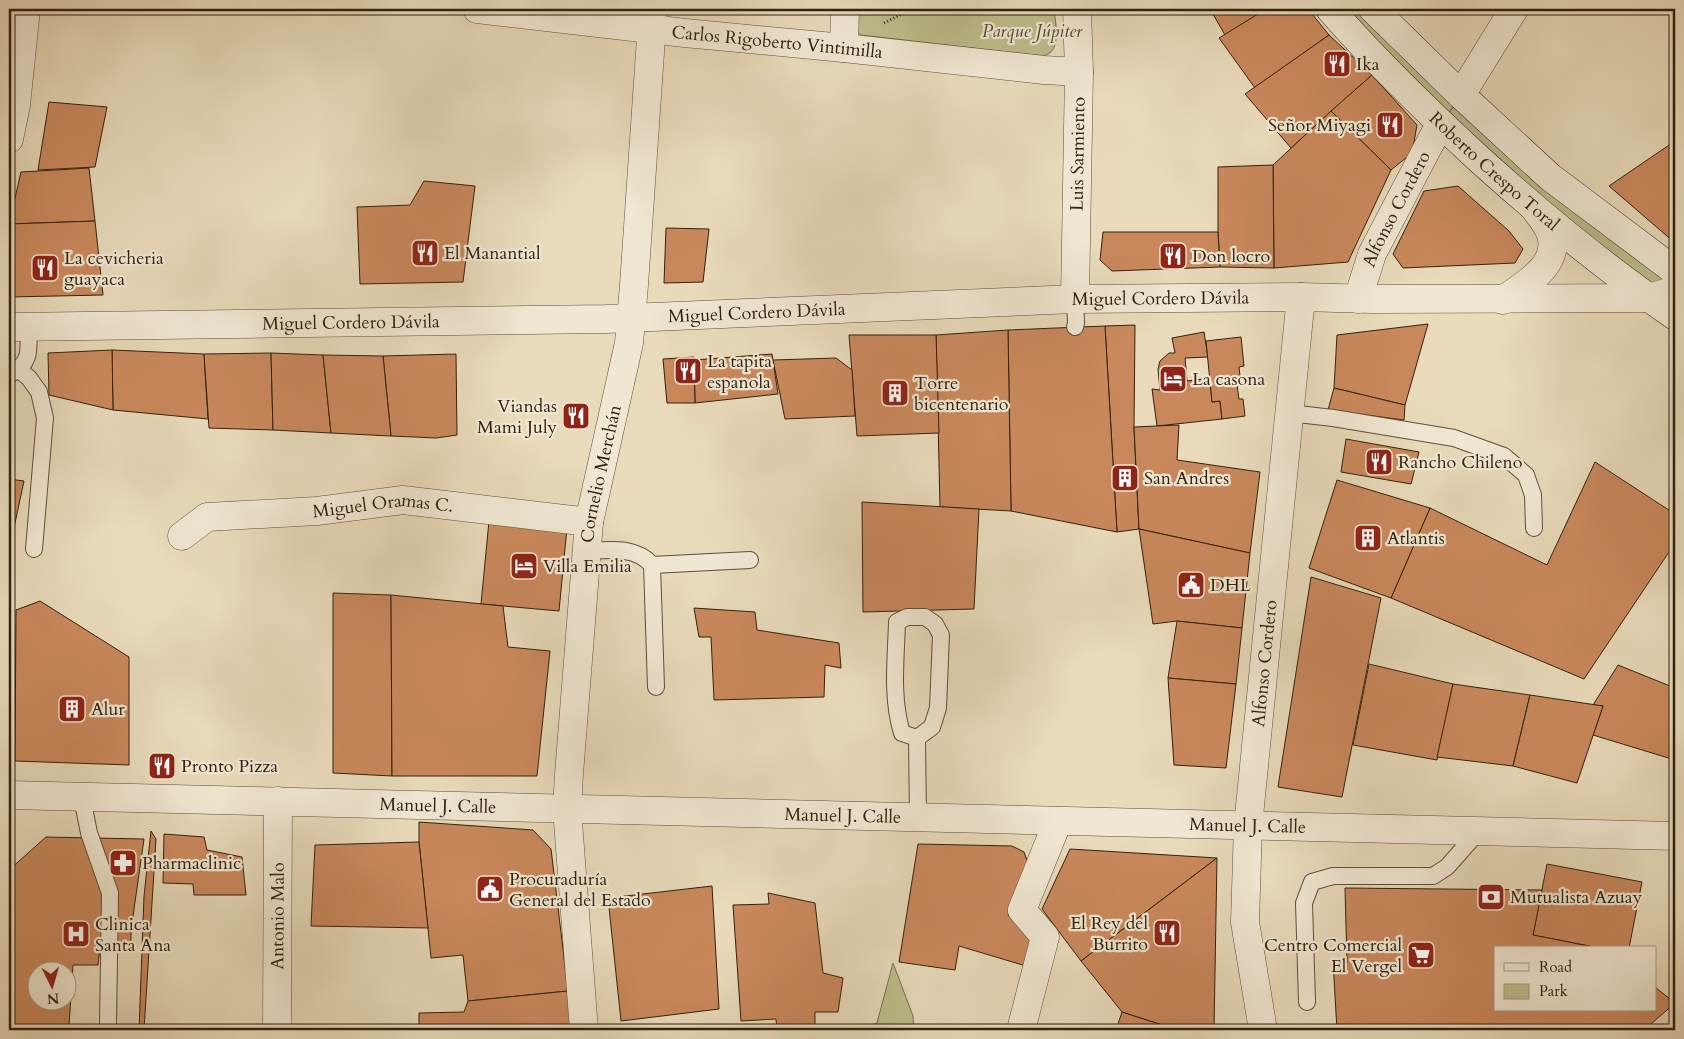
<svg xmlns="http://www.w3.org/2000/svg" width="1684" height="1039" viewBox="0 0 1684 1039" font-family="Cardo,serif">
<rect width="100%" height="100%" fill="#e8daba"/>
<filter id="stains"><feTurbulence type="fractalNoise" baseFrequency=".004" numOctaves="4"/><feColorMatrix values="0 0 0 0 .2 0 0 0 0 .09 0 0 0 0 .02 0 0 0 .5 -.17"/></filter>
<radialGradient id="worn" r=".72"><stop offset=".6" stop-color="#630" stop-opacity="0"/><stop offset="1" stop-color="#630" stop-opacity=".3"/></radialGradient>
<!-- green -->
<g fill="#bdbd8b" stroke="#766f4e">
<path d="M855 9H1054C1055 21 1062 49 1046 55 1043 56 1037 55 1034 55L861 35 855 30Z"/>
<path d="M1330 9H1373L1675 271 1649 298 1443 122 1454 106 1441 121Z"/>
<path d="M893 963 913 1016 914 1030H858L877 1023Z"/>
</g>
<!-- building -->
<g fill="#c9885c" stroke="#302110" fill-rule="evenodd">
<path d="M1210 9H1266L1225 35Z"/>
<path d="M1266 9H1308L1329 35 1255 88 1219 38Z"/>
<path d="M1329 35 1372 75 1291 148 1245 94Z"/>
<path d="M1372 75 1417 125 1412 153 1391 170 1331 111Z"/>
<path d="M49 102 107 107 95 167 38 170Z"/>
<path d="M1331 111 1391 170 1348 262 1274 268 1273 165Z"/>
<path d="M1675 141V243L1609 186Z"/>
<path d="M1273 165 1274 268 1220 267 1218 232V167Z"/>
<path d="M89 168 95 221 9 224 21 172Z"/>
<path d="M424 181 475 186 463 282 360 284 357 207 410 205Z"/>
<path d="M1458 186 1509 231 1523 249 1515 263 1403 268 1393 254 1424 191Z"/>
<path d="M95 221 103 295 9 297V224Z"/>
<path d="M666 228 709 229 703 282 664 283Z"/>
<path d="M1103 232H1218L1220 267 1112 271 1100 260Z"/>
<path d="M1428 324 1405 405 1334 388 1337 335Z"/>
<path d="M1135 325 1134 427 1139 529 1117 532 1105 326Z"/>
<path d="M1105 326 1117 532 1011 511 1008 330Z"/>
<path d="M1008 330 1011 511 940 507 936 335Z"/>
<path d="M1204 332 1208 357 1185 358 1187 381 1210 378 1212 402 1220 401 1222 419 1157 426 1152 389 1160 390 1158 369 1160 361 1169 353H1175L1172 338Z"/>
<path d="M849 335H936L939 433 857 436Z"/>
<path d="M1241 337 1244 366 1239 367 1241 384 1237 385 1239 399H1243L1245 416 1222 419 1220 401 1212 402 1206 341Z"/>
<path d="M112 350 204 354 208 419 113 410Z"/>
<path d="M112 350 113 410 49 395 48 353Z"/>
<path d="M271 353 273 430 209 428 204 354Z"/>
<path d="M271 353 323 355 331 433 273 430Z"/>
<path d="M456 354 457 435 436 438 391 436 383 356Z"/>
<path d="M772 354 778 394 695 403 694 360Z"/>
<path d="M323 355 383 356 391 436 331 433Z"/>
<path d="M694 357 695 403H667L663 359Z"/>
<path d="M836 358 852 370 855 416 785 419 773 360Z"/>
<path d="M1334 388 1405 405 1404 420 1328 410Z"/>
<path d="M1179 425 1177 460 1260 472 1250 553 1139 529 1134 427Z"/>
<path d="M1346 439 1419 452 1411 484 1341 472Z"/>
<path d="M1595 462 1675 514V543L1584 679 1391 598 1430 508 1547 565Z"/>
<path d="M9 479 24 481 9 551Z"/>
<path d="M1337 480 1430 508 1391 598 1309 568Z"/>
<path d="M862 502 979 509 974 609 863 612Z"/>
<path d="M489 521 567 528 559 611 481 604Z"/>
<path d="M1139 529 1250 553 1242 628 1177 621 1153 624Z"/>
<path d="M1311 577 1381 598 1342 797 1278 787Z"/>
<path d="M333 593 391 595 392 776 333 773Z"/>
<path d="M391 595 503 606 508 647 550 651 537 776H392Z"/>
<path d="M40 601 129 657V765L15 761 16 610Z"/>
<path d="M694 608 755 612 757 630 839 643 841 668 825 665 824 697 714 700 711 637H699Z"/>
<path d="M1177 621 1242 628 1236 684 1168 678Z"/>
<path d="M1369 664 1453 684 1437 760 1353 745Z"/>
<path d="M1618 665 1675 688V760L1593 735 1603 706 1593 705Z"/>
<path d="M1168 678 1236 684 1226 768 1174 765Z"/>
<path d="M1453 684 1530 695 1513 766 1437 757Z"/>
<path d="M1530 695 1603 706 1577 783 1513 766Z"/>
<path d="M419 822 533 830 551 849 568 991 468 1001 463 955 431 958 419 842Z"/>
<path d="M151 831 156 839 144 1030H139L144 896Z"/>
<path d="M164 834 204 837 207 850 242 857 246 895H194L193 884 163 883Z"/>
<path d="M46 837 144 839 131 930V951L100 948 98 965H73L69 1026 73 1030H9V870ZM38 972H68V1002H38Z"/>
<path d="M419 842 428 928 311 926 315 845Z"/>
<path d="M918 844 1012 846 1024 852 1028 863 1008 915 1030 938 1031 945 1026 966 959 946 955 970 899 962Z"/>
<path d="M1070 849 1217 858 1081 961 1042 909Z"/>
<path d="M1217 858 1214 1030H1178L1122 1012 1081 961Z"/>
<path d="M1547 864 1642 882 1629 948H1599L1533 935Z"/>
<path d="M712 886 719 1009 621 1021 608 898Z"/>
<path d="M1345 888 1542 890 1533 935 1599 948H1495V1010H1655V987L1675 1003 1644 1030H1337L1333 961 1347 963Z"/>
<path d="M768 893 815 903 823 973 843 978 838 1012H815V1025L777 1029 776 1019 741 1021 733 905 769 904Z"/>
<path d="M568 991 573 1030H419V1013L464 1012 468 1001Z"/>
<path d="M1122 1012 1134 1016 1178 1030H1116Z"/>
</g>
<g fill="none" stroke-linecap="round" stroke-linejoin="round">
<defs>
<g id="service">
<path d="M1075 327 1076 323 1075 299"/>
<path d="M19 370 29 378 39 392 45 418 34 549"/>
<path d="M9 375C32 363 29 350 28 327"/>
<path d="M1289 413 1333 418 1454 438 1504 456 1526 475 1533 495 1534 528"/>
<path d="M586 551C609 550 636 546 652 565L656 687"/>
<path d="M652 565 750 560"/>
<path d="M907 617H925L935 624 941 635 938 708 932 727 917 738 902 733C891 697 896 659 897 622Z"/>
<path d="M917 738 918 817"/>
<path d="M82 798 89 833 110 893 108 1025"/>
<path d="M1307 1002 1304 903 1312 882 1333 876H1433L1447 867 1478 832"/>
</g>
<g id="minor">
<path id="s1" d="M477 9 685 33 844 48 1044 70 1079 72"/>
<path d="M844 48 845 9"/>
<path d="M1461 95 1514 9"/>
<path d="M9 139 16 105 26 9"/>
<path id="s2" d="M1075 299 1079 72 1077 9"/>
<path id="s3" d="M1358 299 1372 254 1440 124"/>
<path d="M1503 300C1524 285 1563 264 1550 232 1547 224 1540 216 1535 209"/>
<path id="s4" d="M9 327 606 319 1075 299 1301 297 1372 299 1649 298 1675 290"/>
<path id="s5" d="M182 536 207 517 317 511 403 500 589 522"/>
<path id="s6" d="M9 795 1675 836"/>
<path id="s7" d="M277 1030 278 801"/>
<path id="s8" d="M584 1030 567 809 569 774 589 522 629 343 634 285 653 9"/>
<path d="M1021 1030 1045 937 1022 910 1058 821"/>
<path id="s9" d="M1263 1030 1245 922 1248 826 1301 297"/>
</g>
<g id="secondary">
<path id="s10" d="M1330 9C1376 62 1428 112 1480 160 1542 216 1606 269 1675 316"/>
<path d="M1373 9 1461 95 1550 177 1675 271"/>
</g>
</defs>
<!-- service casing -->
<use href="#service" stroke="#5e4f3a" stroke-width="18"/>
<!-- minor casing -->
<use href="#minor" stroke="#5e4f3a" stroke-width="29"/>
<!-- secondary casing -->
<use href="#secondary" stroke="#302110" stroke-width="29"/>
<!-- path -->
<path stroke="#302110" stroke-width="3" stroke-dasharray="1 2.5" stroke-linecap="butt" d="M884 23 912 9"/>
<!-- service -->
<use href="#service" stroke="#f0e7d2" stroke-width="16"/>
<!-- minor -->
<use href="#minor" stroke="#f0e7d2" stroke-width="28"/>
<!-- secondary -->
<use href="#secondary" stroke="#f0e7d2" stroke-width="28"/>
</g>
<!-- icons -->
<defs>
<symbol id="restaurant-square" viewBox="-11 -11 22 22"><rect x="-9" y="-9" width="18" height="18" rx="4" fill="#8f2418" stroke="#f0e7d2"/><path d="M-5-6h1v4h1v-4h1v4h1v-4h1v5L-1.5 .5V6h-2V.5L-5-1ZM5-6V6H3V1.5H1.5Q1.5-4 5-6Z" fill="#fff"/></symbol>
<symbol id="hotel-square" viewBox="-11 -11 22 22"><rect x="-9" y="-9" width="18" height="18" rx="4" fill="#8f2418" stroke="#f0e7d2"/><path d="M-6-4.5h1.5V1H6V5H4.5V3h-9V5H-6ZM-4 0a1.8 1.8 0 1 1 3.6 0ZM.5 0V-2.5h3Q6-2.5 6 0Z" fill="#fff"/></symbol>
<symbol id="building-square" viewBox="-11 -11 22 22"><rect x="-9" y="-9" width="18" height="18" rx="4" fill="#8f2418" stroke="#f0e7d2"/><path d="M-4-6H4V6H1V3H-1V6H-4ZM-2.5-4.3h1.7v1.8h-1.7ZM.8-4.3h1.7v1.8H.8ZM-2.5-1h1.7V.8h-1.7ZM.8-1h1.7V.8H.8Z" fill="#fff"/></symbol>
<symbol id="civic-square" viewBox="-11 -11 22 22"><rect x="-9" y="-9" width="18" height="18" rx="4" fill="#8f2418" stroke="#f0e7d2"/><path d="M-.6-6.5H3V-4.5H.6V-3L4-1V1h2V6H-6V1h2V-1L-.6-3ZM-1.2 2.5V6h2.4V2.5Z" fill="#fff"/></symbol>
<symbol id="pharmacy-square" viewBox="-11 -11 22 22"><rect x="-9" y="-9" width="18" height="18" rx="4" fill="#8f2418" stroke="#f0e7d2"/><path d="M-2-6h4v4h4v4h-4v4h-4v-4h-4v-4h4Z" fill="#fff"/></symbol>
<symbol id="bank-square" viewBox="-11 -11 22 22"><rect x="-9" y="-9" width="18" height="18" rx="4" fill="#8f2418" stroke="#f0e7d2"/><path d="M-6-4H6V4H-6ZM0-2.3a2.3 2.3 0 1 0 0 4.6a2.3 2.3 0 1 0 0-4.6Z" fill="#fff"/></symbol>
<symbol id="hospital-square" viewBox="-11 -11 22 22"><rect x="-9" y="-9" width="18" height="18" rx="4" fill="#8f2418" stroke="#f0e7d2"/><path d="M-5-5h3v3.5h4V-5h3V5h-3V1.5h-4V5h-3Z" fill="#fff"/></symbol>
<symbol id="supermarket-square" viewBox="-11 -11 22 22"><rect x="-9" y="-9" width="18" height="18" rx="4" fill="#8f2418" stroke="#f0e7d2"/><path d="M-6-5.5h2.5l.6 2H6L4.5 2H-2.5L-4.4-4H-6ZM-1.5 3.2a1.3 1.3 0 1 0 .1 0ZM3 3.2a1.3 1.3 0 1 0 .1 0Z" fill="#fff"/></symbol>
</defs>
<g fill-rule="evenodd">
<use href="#restaurant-square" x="1321" y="48" width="32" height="32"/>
<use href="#restaurant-square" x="1374" y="109" width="32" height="32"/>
<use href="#restaurant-square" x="409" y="237" width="32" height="32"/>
<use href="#restaurant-square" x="1157" y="240" width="32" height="32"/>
<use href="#restaurant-square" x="29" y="252" width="32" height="32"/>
<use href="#restaurant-square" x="672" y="355" width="32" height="32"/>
<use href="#hotel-square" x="1157" y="363" width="32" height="32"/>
<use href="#building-square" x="879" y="377" width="32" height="32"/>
<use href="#restaurant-square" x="560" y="400" width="32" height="32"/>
<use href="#restaurant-square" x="1363" y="446" width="32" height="32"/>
<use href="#building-square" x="1109" y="462" width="32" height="32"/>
<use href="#building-square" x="1352" y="522" width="32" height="32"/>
<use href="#hotel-square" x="508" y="550" width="32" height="32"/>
<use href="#civic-square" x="1175" y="569" width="32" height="32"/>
<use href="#building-square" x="56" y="693" width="32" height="32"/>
<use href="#restaurant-square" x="146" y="750" width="32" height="32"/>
<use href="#pharmacy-square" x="107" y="847" width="32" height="32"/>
<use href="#civic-square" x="474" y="873" width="32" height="32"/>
<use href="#bank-square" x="1475" y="881" width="32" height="32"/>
<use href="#restaurant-square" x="1151" y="917" width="32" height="32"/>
<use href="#hospital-square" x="60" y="918" width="32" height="32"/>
<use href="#supermarket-square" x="1405" y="939" width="32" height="32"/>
</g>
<g text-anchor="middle" stroke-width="4.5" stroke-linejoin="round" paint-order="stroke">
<!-- park labels -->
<g font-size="18" font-style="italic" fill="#53482f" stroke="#f0e7d2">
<text x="1032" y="37">Parque Júpiter</text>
</g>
<!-- street labels -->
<g font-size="18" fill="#302110" stroke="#f0e7d2">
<text dy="6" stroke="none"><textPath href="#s1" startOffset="302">Carlos Rigoberto Vintimilla</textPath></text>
<text dy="6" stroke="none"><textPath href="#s2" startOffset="145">Luis Sarmiento</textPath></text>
<text dy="6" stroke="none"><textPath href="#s10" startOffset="231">Roberto Crespo Toral</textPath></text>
<text dy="6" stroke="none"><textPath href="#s3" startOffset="98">Alfonso Cordero</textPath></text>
<text dy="6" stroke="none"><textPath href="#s4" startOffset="1152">Miguel Cordero Dávila</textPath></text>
<text dy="6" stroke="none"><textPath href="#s4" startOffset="748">Miguel Cordero Dávila</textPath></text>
<text dy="6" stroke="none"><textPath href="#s4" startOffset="342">Miguel Cordero Dávila</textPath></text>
<text dy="6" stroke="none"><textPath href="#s8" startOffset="559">Cornelio Merchán</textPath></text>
<text dy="6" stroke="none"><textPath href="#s5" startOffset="208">Miguel Oramas C.</textPath></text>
<text dy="6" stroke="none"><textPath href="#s9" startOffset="369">Alfonso Cordero</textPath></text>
<text dy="6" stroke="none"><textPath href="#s6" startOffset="429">Manuel J. Calle</textPath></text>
<text dy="6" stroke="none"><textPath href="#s6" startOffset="834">Manuel J. Calle</textPath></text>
<text dy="6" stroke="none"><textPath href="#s6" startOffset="1239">Manuel J. Calle</textPath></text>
<text dy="6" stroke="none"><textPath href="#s7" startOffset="114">Antonio Malo</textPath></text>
</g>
<!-- poi labels -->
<g font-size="18" fill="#302110" stroke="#f0e7d2" text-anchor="start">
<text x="1356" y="70">Ika</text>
<text x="1371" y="131" text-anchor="end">Señor Miyagi</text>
<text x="444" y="259">El Manantial</text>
<text x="1192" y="262">Don locro</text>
<text x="64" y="264">La cevicheria<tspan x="64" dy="21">guayaca</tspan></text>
<text x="707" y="367">La tapita<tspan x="707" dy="21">espanola</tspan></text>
<text x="1192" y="385">La casona</text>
<text x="914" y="389">Torre<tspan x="914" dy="21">bicentenario</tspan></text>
<text x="557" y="412" text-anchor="end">Viandas<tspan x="557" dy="21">Mami July</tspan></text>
<text x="1398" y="468">Rancho Chileno</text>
<text x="1144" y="484">San Andres</text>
<text x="1387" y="544">Atlantis</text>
<text x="543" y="572">Villa Emilia</text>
<text x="1210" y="591">DHL</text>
<text x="91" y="715">Alur</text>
<text x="181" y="772">Pronto Pizza</text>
<text x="142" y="869">Pharmaclinic</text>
<text x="509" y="885">Procuraduría<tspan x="509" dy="21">General del Estado</tspan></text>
<text x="1510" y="903">Mutualista Azuay</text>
<text x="1148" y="929" text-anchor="end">El Rey del<tspan x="1148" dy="21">Burrito</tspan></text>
<text x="95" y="930">Clinica<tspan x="95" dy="21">Santa Ana</tspan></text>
<text x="1402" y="951" text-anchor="end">Centro Comercial<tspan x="1402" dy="21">El Vergel</tspan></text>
</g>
</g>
<!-- margin -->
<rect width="1684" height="1039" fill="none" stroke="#e8daba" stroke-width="30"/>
<rect x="10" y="10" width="1664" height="1019" fill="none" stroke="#302110" stroke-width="2.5"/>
<rect x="15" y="15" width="1654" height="1009" fill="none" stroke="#302110"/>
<!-- legend -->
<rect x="1494" y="946" width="162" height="65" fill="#f0e7d2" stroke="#a39884"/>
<rect x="1504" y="963" width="25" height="8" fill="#f0e7d2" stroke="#a39884"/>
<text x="1539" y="972" font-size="15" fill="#302110">Road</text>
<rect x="1504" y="984" width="25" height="15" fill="#bdbd8b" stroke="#a39884"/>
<text x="1539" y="996" font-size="15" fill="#302110">Park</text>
<!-- north arrow -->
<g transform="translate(52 986) rotate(175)"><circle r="24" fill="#f0e7d2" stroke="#a39884"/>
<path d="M0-4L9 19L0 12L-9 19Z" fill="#8f2418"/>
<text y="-8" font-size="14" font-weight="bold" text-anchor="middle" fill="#302110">N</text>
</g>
<rect width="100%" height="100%" filter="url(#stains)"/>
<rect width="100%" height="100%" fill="url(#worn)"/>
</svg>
